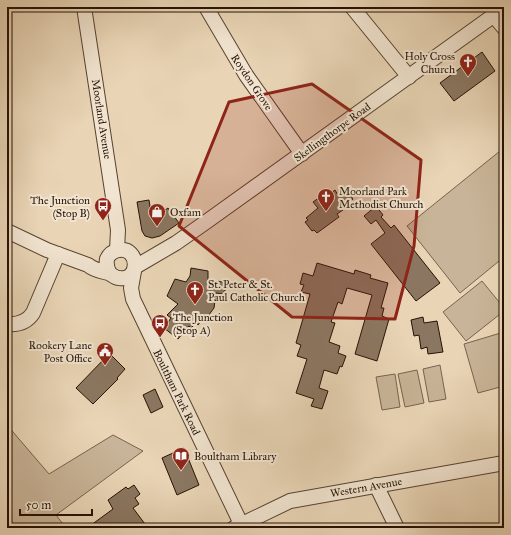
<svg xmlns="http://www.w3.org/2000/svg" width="511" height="535" viewBox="0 0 511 535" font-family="'IM FELL Great Primer',serif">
<rect width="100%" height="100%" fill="#e9d5b6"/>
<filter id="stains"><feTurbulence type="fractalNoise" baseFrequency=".005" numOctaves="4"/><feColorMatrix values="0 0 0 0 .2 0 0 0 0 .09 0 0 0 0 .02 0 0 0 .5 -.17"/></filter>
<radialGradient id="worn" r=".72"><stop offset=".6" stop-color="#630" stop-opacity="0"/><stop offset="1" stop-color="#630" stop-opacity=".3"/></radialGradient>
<!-- green -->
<g fill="#c8b498" stroke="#77634e">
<path d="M500 151 504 156V257L460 293 407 226Z"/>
<path d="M482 281 504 308V311L466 341 443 312Z"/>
<path d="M504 332V386L478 393 464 344Z"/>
<path d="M440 365 446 399 429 402 423 369Z"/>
<path d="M417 370 424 403 405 407 398 374Z"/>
<path d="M395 374 400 407 382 410 376 377Z"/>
<path d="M7 425 49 474 113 435 143 451 56 515 66 528H7Z"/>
</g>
<!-- building -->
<g fill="#8b7761" stroke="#261205">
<path d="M482 52 495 71 454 101 440 83Z"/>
<path d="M346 189 353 199 341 208 343 210 337 214 339 217 317 233 314 230 312 231 305 222 308 220 306 218 318 208 313 202 329 191 331 193 335 190 338 195Z"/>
<path d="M149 200 152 219 168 208 179 223 160 236 152 238 145 236 142 231 137 202Z"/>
<path d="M376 206 383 215 381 217 391 228 394 225 440 283 416 301 371 244 385 233 376 220 371 224 364 216Z"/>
<path d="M317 263 354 274 355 270 371 275 370 278 388 283 381 308H384L382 316 389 319 377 361 355 354 372 295 347 288 342 304 338 302 331 322 335 323 329 342 340 346 338 353 346 356 342 367 340 366 337 374 324 370 319 388 328 391 322 409 311 406 314 399 296 393 307 359 297 356 301 345 296 343 310 294 301 292 304 285 300 284 303 273 313 276Z"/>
<path d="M191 268 208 271V280L223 282 226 281 230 287 224 291 223 294 216 293 214 308 205 320 203 318 198 325 196 323 191 328 189 326 178 339 164 328 171 318 167 315 178 304 167 296 175 279 186 282 190 276Z"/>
<path d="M423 317 424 323 437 321 443 352 428 354 427 347 421 349 419 335 414 336 411 320Z"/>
<path d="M107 356 109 359 112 356 125 369 117 378 118 379 93 404 76 388Z"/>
<path d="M155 389 163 407 151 413 143 395Z"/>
<path d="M184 448 199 485 177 495 162 458Z"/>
<path d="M134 485 140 494 135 498 139 504 133 508 145 524 140 528H122L119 524 114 528H87L113 509 108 500 126 487 128 489Z"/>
</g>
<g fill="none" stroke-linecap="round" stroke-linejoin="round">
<defs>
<g id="minor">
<path d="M84 7 118 230 117 250"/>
<path d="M206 7 246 75 302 154"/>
<path d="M352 7 409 77"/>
<path d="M494 16 504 28"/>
<path d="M7 231 47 250 88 265C94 270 100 271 108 273 112 274 114 278 119 278 140 282 140 247 119 250 114 251 109 254 107 259 106 265 107 269 110 274"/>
<path d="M135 267 176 243 206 222 504 8"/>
<path d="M134 271 131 288 133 299 243 528"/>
<path d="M7 324C18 325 27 322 33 313L58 254"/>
<path d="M376 485 397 528"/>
<path d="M234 528 290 501 504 463"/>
</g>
</defs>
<!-- minor casing -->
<use href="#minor" stroke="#574331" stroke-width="16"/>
<!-- minor -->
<use href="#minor" stroke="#f1e4d0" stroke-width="14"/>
</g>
<!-- marked area -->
<path fill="#8f2418" fill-opacity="0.2" stroke="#8f2418" stroke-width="3" stroke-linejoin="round" d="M312 84 421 160 414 246 395 319 292 317 179 226 229 102Z"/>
<!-- icons -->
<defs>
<symbol id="church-pin" viewBox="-11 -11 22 30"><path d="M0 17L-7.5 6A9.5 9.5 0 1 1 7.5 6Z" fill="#8f2418" stroke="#f1e4d0"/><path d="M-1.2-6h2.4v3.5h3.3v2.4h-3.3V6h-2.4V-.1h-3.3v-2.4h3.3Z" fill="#fff"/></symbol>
<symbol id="bus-pin" viewBox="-11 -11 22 30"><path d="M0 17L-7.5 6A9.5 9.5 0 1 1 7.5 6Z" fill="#8f2418" stroke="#f1e4d0"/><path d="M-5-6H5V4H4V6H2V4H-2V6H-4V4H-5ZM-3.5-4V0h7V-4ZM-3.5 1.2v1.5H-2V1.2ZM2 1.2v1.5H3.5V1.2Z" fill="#fff"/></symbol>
<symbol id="shop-pin" viewBox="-11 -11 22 30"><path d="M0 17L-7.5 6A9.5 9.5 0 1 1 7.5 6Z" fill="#8f2418" stroke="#f1e4d0"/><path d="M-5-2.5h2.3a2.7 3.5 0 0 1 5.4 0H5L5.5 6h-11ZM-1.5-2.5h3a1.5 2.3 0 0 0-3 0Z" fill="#fff"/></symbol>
<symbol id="civic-pin" viewBox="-11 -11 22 30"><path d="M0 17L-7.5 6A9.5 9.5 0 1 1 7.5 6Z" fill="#8f2418" stroke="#f1e4d0"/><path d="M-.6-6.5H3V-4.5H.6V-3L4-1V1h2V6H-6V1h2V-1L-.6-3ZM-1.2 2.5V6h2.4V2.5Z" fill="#fff"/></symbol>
<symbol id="library-pin" viewBox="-11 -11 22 30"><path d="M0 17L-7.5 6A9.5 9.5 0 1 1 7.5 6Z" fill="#8f2418" stroke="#f1e4d0"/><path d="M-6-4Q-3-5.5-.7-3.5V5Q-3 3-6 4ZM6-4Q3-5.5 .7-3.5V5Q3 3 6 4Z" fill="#fff"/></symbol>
</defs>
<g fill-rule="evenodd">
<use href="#church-pin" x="458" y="52" width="20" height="27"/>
<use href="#church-pin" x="316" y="187" width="20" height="27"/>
<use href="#bus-pin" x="93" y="196" width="20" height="27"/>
<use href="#shop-pin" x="147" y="202" width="20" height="27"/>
<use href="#church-pin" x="185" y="280" width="20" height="27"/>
<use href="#bus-pin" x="150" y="313" width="20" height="27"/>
<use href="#civic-pin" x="95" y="341" width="20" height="27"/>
<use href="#library-pin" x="171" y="446" width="20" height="27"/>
</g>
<g text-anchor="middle" stroke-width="4" stroke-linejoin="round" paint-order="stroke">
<!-- poi labels -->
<g font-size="11" fill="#261205" stroke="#f1e4d0" text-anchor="start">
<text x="455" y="60" text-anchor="end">Holy Cross<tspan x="455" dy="13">Church</tspan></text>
<text x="339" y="195">Moorland Park<tspan x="339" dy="13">Methodist Church</tspan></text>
<text x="90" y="204" text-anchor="end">The Junction<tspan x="90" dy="13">(Stop B)</tspan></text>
<text x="170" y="216">Oxfam</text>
<text x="208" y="288">St. Peter &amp; St.<tspan x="208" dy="13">Paul Catholic Church</tspan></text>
<text x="173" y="321">The Junction<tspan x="173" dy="13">(Stop A)</tspan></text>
<text x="92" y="349" text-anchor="end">Rookery Lane<tspan x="92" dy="13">Post Office</tspan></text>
<text x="194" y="460">Boultham Library</text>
</g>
<!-- street labels -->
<g font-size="11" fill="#261205" stroke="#f1e4d0">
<text transform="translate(252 82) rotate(56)" y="4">Roydon Grove</text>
<text transform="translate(102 119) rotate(81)" y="4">Moorland Avenue</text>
<text transform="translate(332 132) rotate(-36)" y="4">Skellingthorpe Road</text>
<text transform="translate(177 392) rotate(64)" y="4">Boultham Park Road</text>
<text transform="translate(366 487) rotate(-10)" y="4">Western Avenue</text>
</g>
</g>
<!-- margin -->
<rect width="511" height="535" fill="none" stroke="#e9d5b6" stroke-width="24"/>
<rect x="8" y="8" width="495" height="519" fill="none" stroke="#261205" stroke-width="2"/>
<rect x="12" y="12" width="487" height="511" fill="none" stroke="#261205"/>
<!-- scale -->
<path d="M20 509v6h72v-6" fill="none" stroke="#261205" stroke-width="2"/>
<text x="26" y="509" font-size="12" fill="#261205" stroke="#f1e4d0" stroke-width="3" paint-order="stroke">50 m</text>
<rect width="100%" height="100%" filter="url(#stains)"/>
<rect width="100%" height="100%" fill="url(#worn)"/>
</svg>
